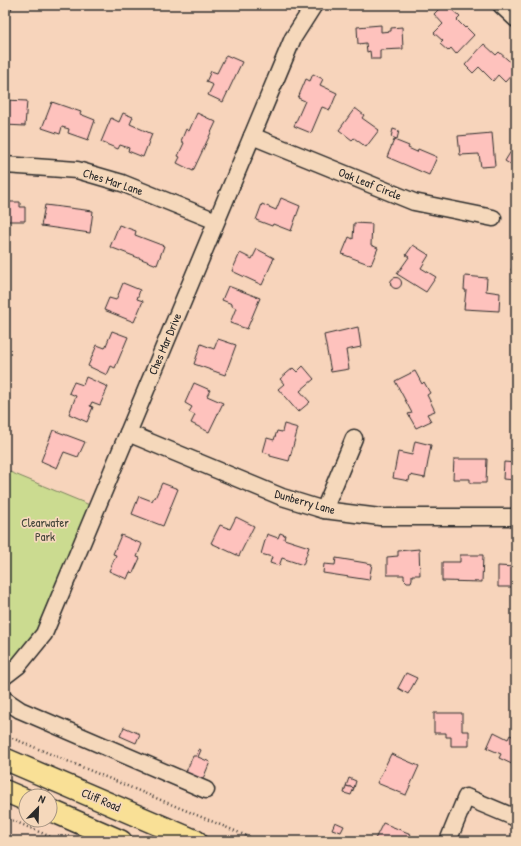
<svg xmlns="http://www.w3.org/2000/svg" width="521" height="846" viewBox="0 0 521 846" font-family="'Patrick Hand',sans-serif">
<rect width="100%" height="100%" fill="#f7d4bb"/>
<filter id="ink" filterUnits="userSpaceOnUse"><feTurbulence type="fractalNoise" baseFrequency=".025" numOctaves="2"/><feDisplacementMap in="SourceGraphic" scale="8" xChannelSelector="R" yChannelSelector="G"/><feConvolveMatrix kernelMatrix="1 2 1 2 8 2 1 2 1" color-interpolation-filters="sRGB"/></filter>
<g filter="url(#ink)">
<!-- green -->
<path fill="#cbdb90" stroke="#7b835e" d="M5 470 97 508 44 634 5 676Z"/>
<!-- building -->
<g fill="#fec2bd" stroke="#2b2b2b">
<path d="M5 5H13L11 10 5 8Z"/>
<path d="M443 5H447L460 17 457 20 465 28 466 27 474 35 456 54 451 48 448 51 440 44 443 41 434 33 443 24 434 14Z"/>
<path d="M381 25V32L391 31V28L402 27 403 49 380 50V59H371L370 51 367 52 366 43 358 44 357 27Z"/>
<path d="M484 44 496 55 499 52 516 67V70L505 82 498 75 493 81 479 67 473 73 465 65Z"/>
<path d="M226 55 242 62 223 102 208 95 213 85 206 82 211 71 217 73Z"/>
<path d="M313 74 323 79 320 85 337 93 330 110 322 107 311 133 294 126 305 101 298 98 306 79 310 81Z"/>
<path d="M5 100 27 101 25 126 5 125Z"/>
<path d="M52 102 81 112 80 114 95 120 88 140 68 133 69 129 62 127 60 134 42 128Z"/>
<path d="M355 108 364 115 362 118 379 130 366 147 354 138 352 140 339 130Z"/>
<path d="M123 113 133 117 130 124 152 134 143 157 128 151 129 148 120 145 118 149 101 142 111 118 119 122Z"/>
<path d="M197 113 216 122 193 171 177 163 180 157 178 156 184 143 181 141 186 129 189 131Z"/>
<path d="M393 129 399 131 397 139 391 137Z"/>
<path d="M492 133 495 166 481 167 479 154 460 155 458 136Z"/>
<path d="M394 140 409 146 408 148 417 152 418 149 437 157 429 175 387 157Z"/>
<path d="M516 143V168L505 161Z"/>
<path d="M281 198 300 206 291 231 273 224 272 226 256 220 262 204 276 210Z"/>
<path d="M5 202H20V207H25V221H5Z"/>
<path d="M45 205 93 211 90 233 41 226Z"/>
<path d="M354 223 372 224 371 245 378 248 371 265 342 254 349 237 353 239Z"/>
<path d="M119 225 136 231 135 235 164 246 157 265 110 247Z"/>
<path d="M413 245 429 255 421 268 436 277 426 292 397 274 409 257 406 255Z"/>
<path d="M257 249 274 258 262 285 232 271 240 253 252 259Z"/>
<path d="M516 266V280L511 269Z"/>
<path d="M465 276 487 278 486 291 500 293 499 311 464 309 466 290H464Z"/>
<circle cx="396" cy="283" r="5.5"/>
<path d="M123 283 140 290 137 299 143 301 134 322 104 310 109 298 116 300Z"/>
<path d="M228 286 260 298 247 329 230 323 236 308 232 306V304L222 300Z"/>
<path d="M358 327 361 347 346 350 349 369 331 372 324 335Z"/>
<path d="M112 331 128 337 115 368 111 366 107 375 88 366 97 345 105 348Z"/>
<path d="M218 339 236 345 225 375 194 364 201 344 214 349Z"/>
<path d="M303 366 314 379 300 391 310 402 298 412 278 389 284 384 280 379 293 368 297 372Z"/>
<path d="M415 371 422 384 424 382 430 393 427 395 435 411 427 414 431 421 416 428 408 414 412 413 395 381Z"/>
<path d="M86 377 108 387 100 405 92 402 90 406 93 407 87 422 69 414 76 396 69 393 74 382 83 385Z"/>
<path d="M194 383 210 390 207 396 223 403 209 432 191 423 195 415 189 412 192 407 185 403Z"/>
<path d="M284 424 298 428 289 461 270 456V454L263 452 267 438 274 440 277 431 282 432Z"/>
<path d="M53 430 85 442 78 457 64 452 57 468 41 461Z"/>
<path d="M415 441 431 445 425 478 410 475 409 481 393 478 398 452 412 455Z"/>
<path d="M454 459H487L486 483H470V479H453Z"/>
<path d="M504 462 516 463V480L503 479Z"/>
<path d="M162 483 178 489 163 526 132 514 139 496 152 501 154 497 155 498Z"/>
<path d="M236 517 254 526 239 556 211 543 220 525 230 529Z"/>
<path d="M280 533 285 535 284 539 309 547 303 565 282 558 279 566 270 563 272 557 261 554 267 534 278 538Z"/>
<path d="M121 535 142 544 137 557 140 558 133 573 130 572 127 579 109 571 116 555 113 554Z"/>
<path d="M419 549 420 575H412V579L411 582H407L404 579V575H387V557L398 556V551Z"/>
<path d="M460 555H483L482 582 442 581V562H460Z"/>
<path d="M336 558 372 564 369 580 323 573 324 564 335 565Z"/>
<path d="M498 566 515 567 516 587H498Z"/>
<path d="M406 673 417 678 408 694 398 688Z"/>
<path d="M434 713H462V731H469V746H451V737H446V733H434Z"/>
<path d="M124 727 140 734 136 743 120 736Z"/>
<path d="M494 732 508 739 510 735 516 738V766L499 758 501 754 487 748Z"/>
<path d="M199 749 201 750 198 757 210 762 202 781 185 774 193 756H196Z"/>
<path d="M391 754 419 766 406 795 377 783Z"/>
<path d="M349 778 356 781 354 788 346 786Z"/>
<path d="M346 786 354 788 351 795 344 793Z"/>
<path d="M335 822 344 826 341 832 332 829Z"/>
<path d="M383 823 411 834 407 841H374Z"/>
</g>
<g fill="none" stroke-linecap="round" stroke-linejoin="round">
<defs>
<g id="minor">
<path d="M501 5 516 19"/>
<path d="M252 136 414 202 493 218"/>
<path d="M5 165 77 170 122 183 216 221"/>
<path d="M128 433 282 497 324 510 380 517H516"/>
<path d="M324 510 354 438"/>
<path d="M5 676 18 666 44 634 293 38 314 5"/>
<path d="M5 700 20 710 206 790"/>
<path d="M448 841 466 797 516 818"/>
</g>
<g id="major">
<path d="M5 759 196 841"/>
<path d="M5 791 26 800"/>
<path d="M50 810 121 841"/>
</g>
</defs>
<!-- minor casing -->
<use href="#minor" stroke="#2b2b2b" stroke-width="19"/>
<!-- major casing -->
<use href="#major" stroke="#2b2b2b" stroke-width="24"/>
<!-- path -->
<g stroke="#2b2b2b" stroke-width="2.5" stroke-dasharray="1 3" stroke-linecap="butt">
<path d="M5 735 259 841"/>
<path d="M5 817 60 841"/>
</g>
<!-- minor -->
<use href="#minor" stroke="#f5d8bb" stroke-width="16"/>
<!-- major -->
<use href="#major" stroke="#f9e096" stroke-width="21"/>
</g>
</g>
<g text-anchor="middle" stroke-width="3.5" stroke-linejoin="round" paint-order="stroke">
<!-- street labels -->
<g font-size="12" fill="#2b2b2b" stroke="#f5d8bb">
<text transform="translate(113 182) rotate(18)" y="4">Ches Mar Lane</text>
<text transform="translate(370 184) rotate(22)" y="4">Oak Leaf Circle</text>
<text transform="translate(165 344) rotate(-67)" y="4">Ches Mar Drive</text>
<text transform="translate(305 502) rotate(16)" y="4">Dunberry Lane</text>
<text transform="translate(101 800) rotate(23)" y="4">Cliff Road</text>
</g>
<!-- park labels -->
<g font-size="12" fill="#43453a" stroke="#f5d8bb">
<text x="45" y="527">Clearwater<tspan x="45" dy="14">Park</tspan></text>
</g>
</g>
<!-- margin -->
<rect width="521" height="846" fill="none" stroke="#f5d8bb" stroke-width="20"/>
<rect x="10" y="10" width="501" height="826" fill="none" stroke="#2b2b2b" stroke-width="1.5" filter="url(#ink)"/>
<!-- north arrow -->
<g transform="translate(38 808) rotate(23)"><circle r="19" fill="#f5d8bb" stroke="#a49381"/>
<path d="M0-3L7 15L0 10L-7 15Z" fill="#2b2b2b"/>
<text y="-6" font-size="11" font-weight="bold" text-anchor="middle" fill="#2b2b2b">N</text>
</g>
</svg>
